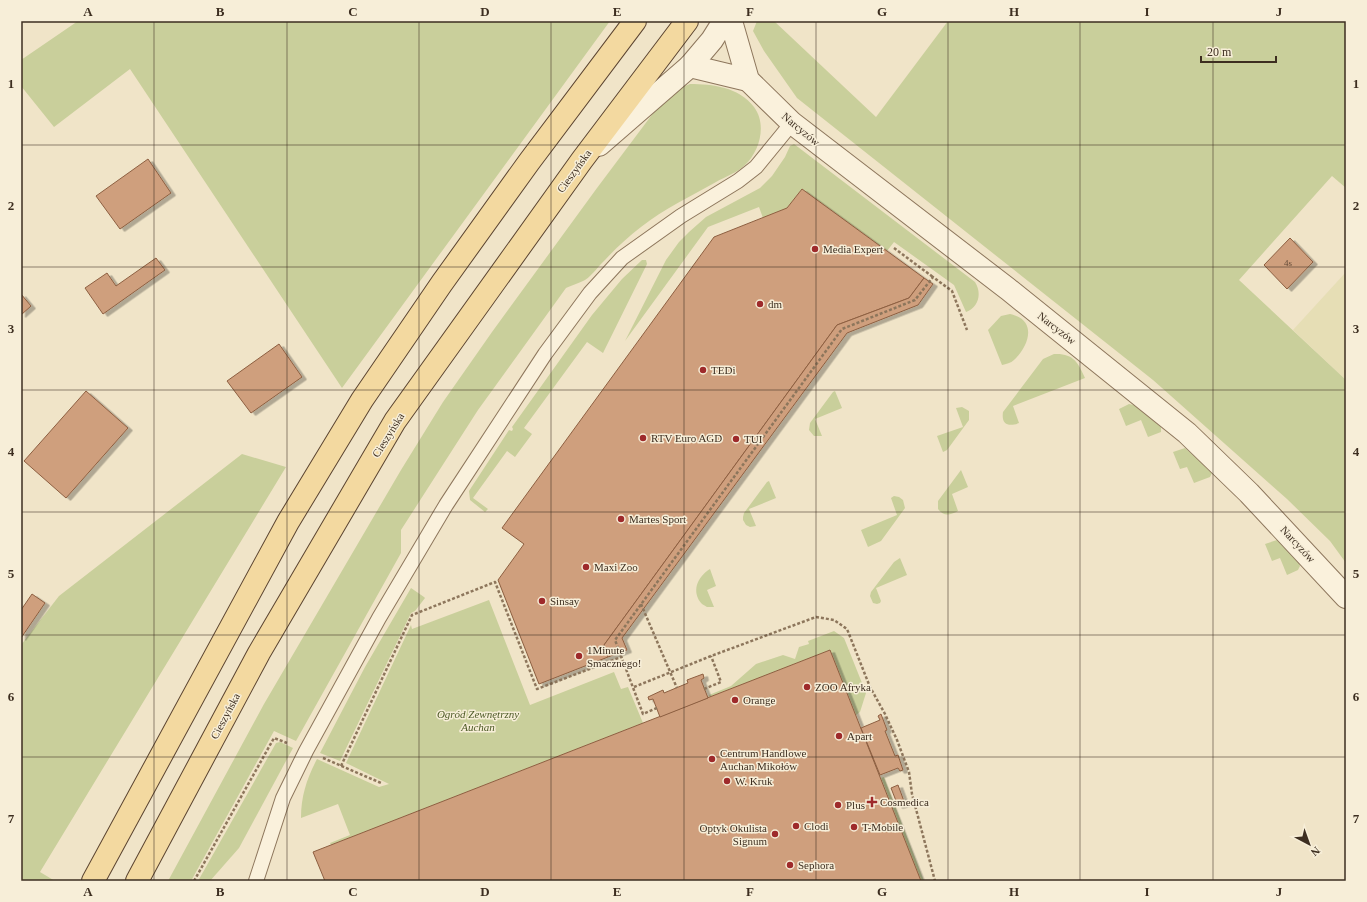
<svg xmlns="http://www.w3.org/2000/svg" width="1367" height="902" viewBox="0 0 1367 902" font-family="'Times New Roman',serif">
<defs>
<filter id="shadow"><feDropShadow dx="4.5" dy="2.5" stdDeviation="0" flood-color="#0004"/></filter>
</defs>
<rect width="100%" height="100%" fill="#f0e4c8"/>
<!-- farmland -->
<path fill="#e6deb5" d="M1346 272V380L1293 330Z"/>
<!-- green -->
<g fill="#c9cf9b">
<path d="M78 21H610L342 388 130 69 54 127 21 86V60Z"/>
<path d="M757 21H774L876 117 948 21H1346V188L1332 176 1239 280 1346 380V563L1330 541 1287 499 1153 380 797 98 764 51 753 31Z"/>
<path d="M690 84C712 84 739 87 754 107 767 124 760 151 745 165 738 172 725 177 716 182 691 196 664 209 641 227 628 237 616 248 605 260 598 266 593 275 585 280 580 283 572 285 566 288L478 410 401 530V553L296 741 274 731 191 881H168L264 704 401 470 443 402 492 332 597 188 666 96 675 90Z"/>
<path d="M794 144 975 282C982 293 979 307 966 312L954 285 894 242 887 251 802 189 787 208 763 218 759 207 708 227 625 341 666 260 679 242 689 232 706 217 760 188 772 176 785 157 790 146Z"/>
<path d="M642 260H646L647 264 603 353 587 342 524 428 532 434 515 457 507 451 473 498 488 509 485 512 470 500 469 491 509 430 512 431 513 429 512 427 592 315 622 279Z"/>
<path d="M1010 314C1038 320 1029 346 1014 360 1011 363 1006 364 1002 365L988 330 1001 316Z"/>
<path d="M1054 354C1073 353 1078 362 1085 378L1013 406 1019 423C1009 427 1001 425 1003 412L1043 359Z"/>
<path d="M835 391 842 408 815 419 822 436H814L809 430 810 423 833 392Z"/>
<path d="M1129 404 1134 405 1161 427V432L1148 437 1141 420 1126 426 1119 409Z"/>
<path d="M962 407 969 411V420L950 446 947 450 943 452 937 436 963 427 956 408Z"/>
<path d="M1185 448 1210 470 1212 473 1210 477 1194 483 1187 467 1180 469 1173 452Z"/>
<path d="M242 454 286 467 40 872 55 881H21V645L59 596Z"/>
<path d="M961 470 968 487 952 494 958 511C950 515 944 517 938 509V501Z"/>
<path d="M769 481 776 498 749 509 756 526 750 527 746 525 743 520V517L744 513 767 482Z"/>
<path d="M894 496 899 497 903 500 905 508 881 541 868 547 861 530 897 515 891 498Z"/>
<path d="M1277 540H1279L1299 563 1300 566 1298 570 1287 575 1280 558 1272 561 1265 544Z"/>
<path d="M900 558 907 575 876 588 881 601 880 603 877 604 873 603 870 596 871 592 894 562Z"/>
<path d="M710 569 716 586 707 590 714 607H707L702 604C691 592 697 577 710 569Z"/>
<path d="M411 588 424 597 425 598 415 611 411 613 340 761 320 753 365 667Z"/>
<path d="M489 600 530 705 614 672 621 689 628 687 643 723 331 845 330 843 350 835 338 804 301 818C301 796 307 778 317 759L379 787 389 784 346 763 411 625 412 629Z"/>
<path d="M834 631 844 638 866 693 860 712 856 715 830 650 710 697 709 695 731 686 756 664 783 655 795 659 799 647 809 644 808 641Z"/>
<path d="M280 742 293 748 239 848 210 881H198L276 743Z"/>
<path d="M884 777 924 881H921L881 778Z"/>
</g>
<!-- building -->
<g fill="#cf9f7d" stroke="#8d5f41" filter="url(#shadow)">
<path d="M148 159 171 193 120 229 96 196Z"/>
<path d="M802 189 924 278 909 298 837 325 604 645 608 657 539 684 498 580 524 544 502 528 714 237 787 208Z"/>
<path d="M1290 238 1313 262 1287 289 1264 265Z"/>
<path d="M156 258 165 270 103 314 85 288 107 273 116 286Z"/>
<path d="M924 278 933 284 918 305 847 333 622 638 627 650 608 657 604 645 837 325 909 298Z"/>
<path d="M21 294 31 306 21 315Z"/>
<path d="M279 344 302 377 251 413 227 381Z"/>
<path d="M86 391 128 428 66 498 24 461Z"/>
<path d="M32 594 45 603 21 638V610Z"/>
<path d="M830 650 921 881H325L313 852Z"/>
<path d="M703 674 704 678 701 680 708 698 660 717 653 699 649 700 648 697 663 690 664 693 688 683 687 680Z"/>
<path d="M881 714 887 730 885 731 895 756 898 755 903 770 900 771 898 768 880 775 861 728 880 720 878 716Z"/>
<path d="M898 785 905 804 898 806 891 788Z"/>
</g>
<g fill="none" stroke-linecap="round" stroke-linejoin="round">
<defs>
<path id="service" d="M256 881 283 798 306 751 379 618 446 505 545 354 590 293 622 258 681 216 738 181 756 167 792 123"/>
<g id="minor">
<path d="M731 21 748 80 792 123 1008 289 1187 433 1249 493 1346 597"/>
<path d="M690 66 748 80"/>
<path d="M599 145 690 66 712 40 724 21"/>
</g>
<g id="primary">
<path d="M93 881 288 522 362 400 442 283 529 162 635 21"/>
<path d="M137 881 259 653 395 421 582 160 687 21"/>
</g>
</defs>
<!-- service casing -->
<use href="#service" stroke="#8d765c" stroke-width="16"/>
<!-- minor casing -->
<use href="#minor" stroke="#8d765c" stroke-width="24"/>
<!-- primary casing -->
<use href="#primary" stroke="#5b4430" stroke-width="24"/>
<!-- path -->
<g stroke="#8d765c" stroke-width="2.5" stroke-dasharray="3 2" stroke-linecap="butt">
<path d="M894 248 933 277"/>
<path d="M641 604 677 688"/>
<path d="M634 687 711 656 816 617 834 620 847 629 870 687 885 714 897 740 909 772 912 794 935 881"/>
<path d="M704 689 721 682 711 656"/>
<path d="M657 708 643 714 615 640 842 329 915 300 933 277 952 291 967 330"/>
<path d="M323 758 381 783"/>
<path d="M341 766 412 615 495 582 537 689 621 657"/>
<path d="M194 881 274 738 287 743"/>
</g>
<!-- service -->
<use href="#service" stroke="#faf1dc" stroke-width="14"/>
<!-- minor -->
<use href="#minor" stroke="#faf1dc" stroke-width="22"/>
<!-- primary -->
<use href="#primary" stroke="#f3d9a0" stroke-width="22"/>
</g>
<!-- grid -->
<path fill="none" stroke="#3d2e20" stroke-width="1" stroke-opacity="0.55" d="M154 21V881M287 21V881M419 21V881M551 21V881M684 21V881M816 21V881M948 21V881M1080 21V881M1213 21V881M21 145H1346M21 267H1346M21 390H1346M21 512H1346M21 635H1346M21 757H1346"/>
<!-- markers -->
<g fill="#9e2a2b" stroke="#f7eed8" stroke-width="1.5">
<circle cx="815" cy="249" r="4"/>
<circle cx="760" cy="304" r="4"/>
<circle cx="703" cy="370" r="4"/>
<circle cx="643" cy="438" r="4"/>
<circle cx="736" cy="439" r="4"/>
<circle cx="621" cy="519" r="4"/>
<circle cx="586" cy="567" r="4"/>
<circle cx="542" cy="601" r="4"/>
<circle cx="579" cy="656" r="4"/>
<circle cx="807" cy="687" r="4"/>
<circle cx="735" cy="700" r="4"/>
<circle cx="839" cy="736" r="4"/>
<circle cx="712" cy="759" r="4"/>
<circle cx="727" cy="781" r="4"/>
<path d="M870 796h4v4h4v4h-4v4h-4v-4h-4v-4h4z"/>
<circle cx="838" cy="805" r="4"/>
<circle cx="796" cy="826" r="4"/>
<circle cx="854" cy="827" r="4"/>
<circle cx="775" cy="834" r="4"/>
<circle cx="790" cy="865" r="4"/>
</g>
<g text-anchor="middle" stroke-width="3" stroke-linejoin="round" paint-order="stroke">
<!-- number labels -->
<g font-size="9" fill="#624a37">
<text x="1288" y="266">4s</text>
</g>
<!-- street labels -->
<g font-size="11" fill="#3d2e20" stroke="#f7eed8">
<text transform="translate(801 129) rotate(40)" y="4">Narcyzów</text>
<text transform="translate(574 171) rotate(-54)" y="4">Cieszyńska</text>
<text transform="translate(1057 328) rotate(38)" y="4">Narcyzów</text>
<text transform="translate(388 435) rotate(-58)" y="4">Cieszyńska</text>
<text transform="translate(1298 544) rotate(47)" y="4">Narcyzów</text>
<text transform="translate(225 716) rotate(-62)" y="4">Cieszyńska</text>
</g>
<!-- poi labels -->
<g font-size="11" fill="#3d2e20" stroke="#f7eed8" text-anchor="start">
<text x="823" y="253">Media Expert</text>
<text x="768" y="308">dm</text>
<text x="711" y="374">TEDi</text>
<text x="651" y="442">RTV Euro AGD</text>
<text x="744" y="443">TUI</text>
<text x="629" y="523">Martes Sport</text>
<text x="594" y="571">Maxi Zoo</text>
<text x="550" y="605">Sinsay</text>
<text x="587" y="654">1Minute<tspan x="587" dy="13">Smacznego!</tspan></text>
<text x="815" y="691">ZOO Afryka</text>
<text x="743" y="704">Orange</text>
<text x="847" y="740">Apart</text>
<text x="720" y="757">Centrum Handlowe<tspan x="720" dy="13">Auchan Mikołów</tspan></text>
<text x="735" y="785">W. Kruk</text>
<text x="880" y="806">Cosmedica</text>
<text x="846" y="809">Plus</text>
<text x="804" y="830">Clodi</text>
<text x="862" y="831">T-Mobile</text>
<text x="767" y="832" text-anchor="end">Optyk Okulista<tspan x="767" dy="13">Signum</tspan></text>
<text x="798" y="869">Sephora</text>
</g>
<!-- park labels -->
<g font-size="11" font-style="italic" fill="#4d5a26" stroke="#f7eed8">
<text x="478" y="718">Ogród Zewnętrzny<tspan x="478" dy="13">Auchan</tspan></text>
</g>
</g>
<!-- border -->
<rect width="1367" height="902" fill="none" stroke="#f7eed8" stroke-width="44"/>
<!-- north arrow -->
<g transform="translate(1309 844) rotate(139)" stroke="#f7eed8" stroke-width="3" paint-order="stroke">
<path d="M0-3L7 15L0 10L-7 15Z" fill="#3d2e20"/>
<text y="-6" font-size="11" font-weight="bold" text-anchor="middle" fill="#3d2e20">N</text>
</g>
<!-- scale -->
<path d="M1201 56v6h75v-6" fill="none" stroke="#3d2e20" stroke-width="2"/>
<text x="1207" y="56" font-size="12" fill="#3d2e20" stroke="#f7eed8" stroke-width="3" paint-order="stroke">20 m</text>
<rect x="22" y="22" width="1323" height="858" fill="none" stroke="#3d2e20" stroke-width="1.5"/>
<g font-size="13" text-anchor="middle" font-weight="bold" fill="#3d2e20">
<text x="88" y="16">A</text>
<text x="220" y="16">B</text>
<text x="353" y="16">C</text>
<text x="485" y="16">D</text>
<text x="617" y="16">E</text>
<text x="750" y="16">F</text>
<text x="882" y="16">G</text>
<text x="1014" y="16">H</text>
<text x="1147" y="16">I</text>
<text x="1279" y="16">J</text>
<text x="11" y="88">1</text>
<text x="1356" y="88">1</text>
<text x="11" y="210">2</text>
<text x="1356" y="210">2</text>
<text x="11" y="333">3</text>
<text x="1356" y="333">3</text>
<text x="11" y="456">4</text>
<text x="1356" y="456">4</text>
<text x="11" y="578">5</text>
<text x="1356" y="578">5</text>
<text x="11" y="701">6</text>
<text x="1356" y="701">6</text>
<text x="11" y="823">7</text>
<text x="1356" y="823">7</text>
<text x="88" y="896">A</text>
<text x="220" y="896">B</text>
<text x="353" y="896">C</text>
<text x="485" y="896">D</text>
<text x="617" y="896">E</text>
<text x="750" y="896">F</text>
<text x="882" y="896">G</text>
<text x="1014" y="896">H</text>
<text x="1147" y="896">I</text>
<text x="1279" y="896">J</text>
</g>
</svg>
